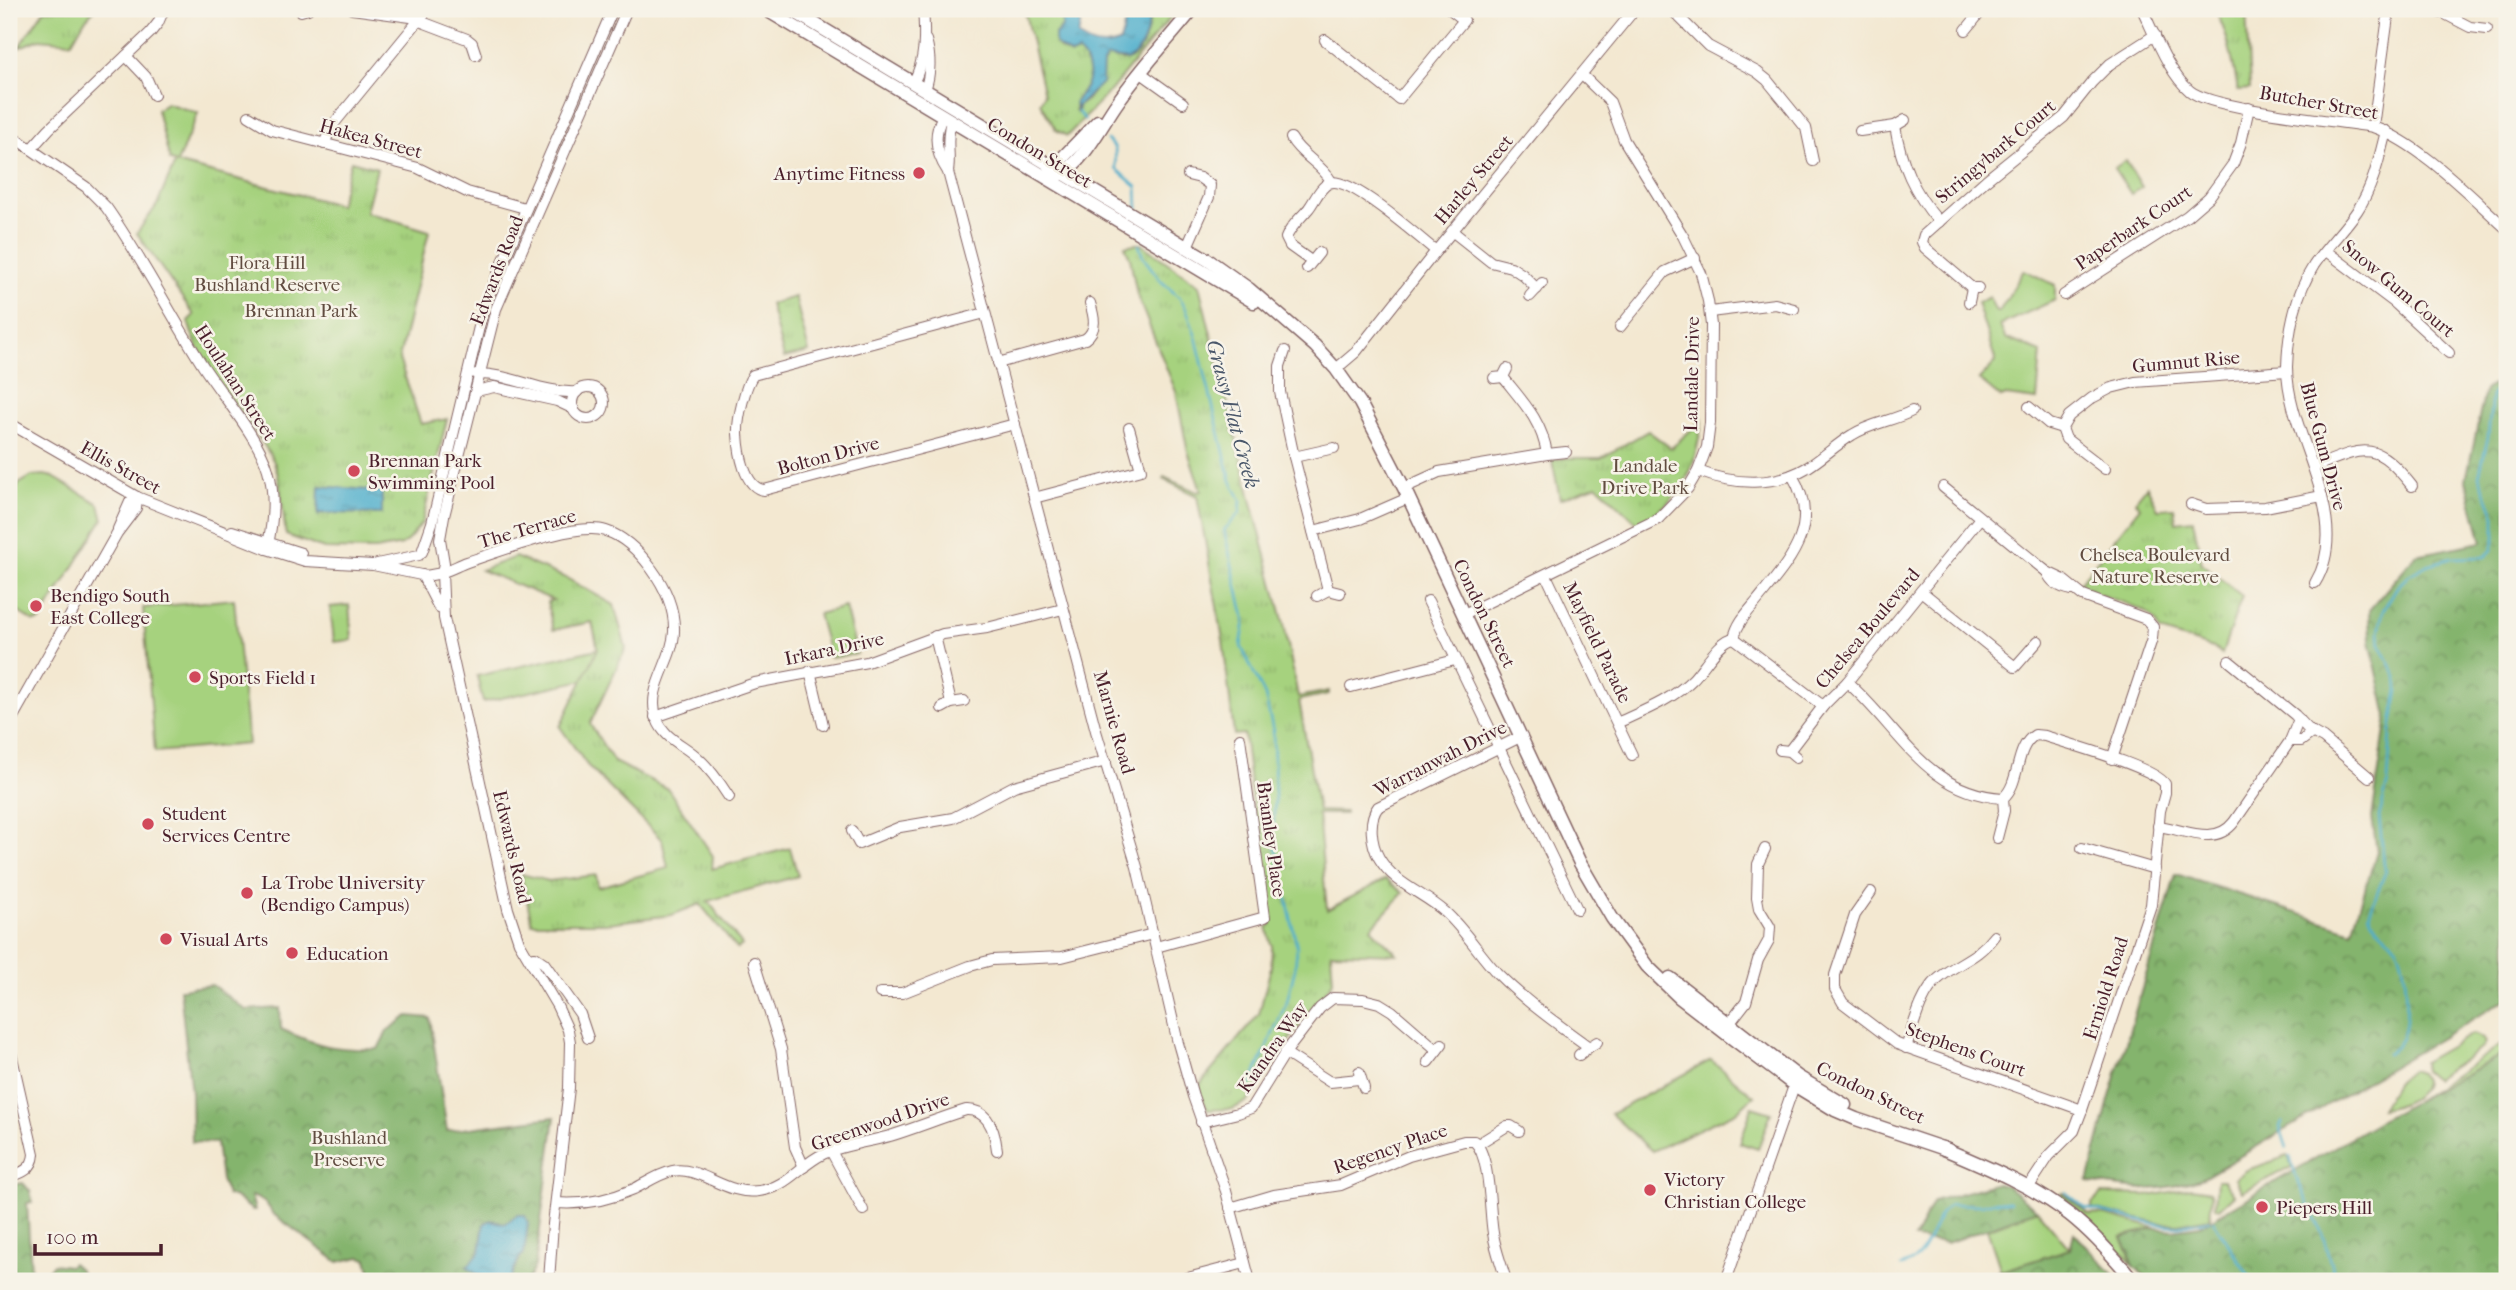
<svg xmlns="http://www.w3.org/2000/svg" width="2516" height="1290" viewBox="0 0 2516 1290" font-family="'IM FELL French Canon',serif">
<defs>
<pattern id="forest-crowns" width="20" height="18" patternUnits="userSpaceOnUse" patternTransform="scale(1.75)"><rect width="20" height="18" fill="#84b46d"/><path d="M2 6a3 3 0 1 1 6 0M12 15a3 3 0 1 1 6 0" fill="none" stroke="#6e925a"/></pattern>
<pattern id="park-tufts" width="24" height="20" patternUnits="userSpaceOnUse" patternTransform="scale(1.75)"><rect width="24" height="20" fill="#a6d27e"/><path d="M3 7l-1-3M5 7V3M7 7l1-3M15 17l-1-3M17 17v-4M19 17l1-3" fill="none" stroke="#90b46d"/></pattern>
<pattern id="water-ripples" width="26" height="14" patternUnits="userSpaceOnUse" patternTransform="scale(1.75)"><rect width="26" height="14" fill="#4daecc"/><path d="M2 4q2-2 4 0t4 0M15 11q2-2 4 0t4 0" fill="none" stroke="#428da6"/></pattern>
</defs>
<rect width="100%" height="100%" fill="#f7f3e8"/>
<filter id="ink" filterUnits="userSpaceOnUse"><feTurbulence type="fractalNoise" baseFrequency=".0143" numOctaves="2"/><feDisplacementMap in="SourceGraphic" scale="14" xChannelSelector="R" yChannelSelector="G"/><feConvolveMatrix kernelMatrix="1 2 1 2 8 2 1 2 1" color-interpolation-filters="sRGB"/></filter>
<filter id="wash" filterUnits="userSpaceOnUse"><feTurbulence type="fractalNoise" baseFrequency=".00686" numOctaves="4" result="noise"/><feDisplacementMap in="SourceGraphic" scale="28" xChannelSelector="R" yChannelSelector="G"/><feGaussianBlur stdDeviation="1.57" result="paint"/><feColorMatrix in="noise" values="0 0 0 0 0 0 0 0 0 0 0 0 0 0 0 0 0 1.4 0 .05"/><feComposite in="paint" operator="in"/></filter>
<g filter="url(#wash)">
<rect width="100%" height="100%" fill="#f3e8d1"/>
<!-- green -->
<g fill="#a6d27e" stroke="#787854" stroke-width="2">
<path d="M166 103 198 113 177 163 170 161 157 110Z"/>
<path d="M2126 161 2142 187 2131 194 2114 168Z"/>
<path d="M2024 270 2055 285V300L2000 325 2005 338 2041 352 2037 400 2006 396 2001 398 1979 380 1996 362 1977 303 1989 297 1996 312H1999Z"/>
<path d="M44 475 53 477 99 504 103 519 40 621 34 622 9 606V504L19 484 32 476Z"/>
<path d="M234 599 248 744 155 752 143 608Z"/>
<path d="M349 605 352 640 334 642 330 607Z"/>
<path d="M845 607 857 654 830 658 818 614Z"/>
<path d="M598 649 584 680 483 702 477 676Z"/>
<path d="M2472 1034 2483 1038 2485 1042 2482 1048 2434 1079 2424 1071 2423 1062Z"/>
<path d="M2507 1041V1052L2413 1103Z"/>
<path d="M1711 1060 1754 1096 1736 1112 1652 1151 1611 1114Z"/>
<path d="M2411 1070 2420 1073 2424 1080C2424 1098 2396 1107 2381 1109L2397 1082Z"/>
<path d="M1752 1107 1771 1113 1758 1149 1740 1143Z"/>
<path d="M2288 1156 2292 1167 2242 1192 2235 1179 2247 1170Z"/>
<path d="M2217 1180H2224L2234 1195 2219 1209 2215 1207Z"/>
<path d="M2191 1188 2210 1191 2212 1195 2210 1218 2178 1224 2156 1223 2092 1209V1204L2101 1194 2155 1195Z"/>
<path d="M2062 1193 2089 1214 2106 1215 2155 1228 2122 1237 2134 1266 2095 1225 2059 1195Z"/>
<path d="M2037 1210 2070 1249 2001 1271 1987 1229Z"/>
</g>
<!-- forest -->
<g fill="url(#forest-crowns)" stroke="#676a4c" stroke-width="2">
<path d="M2507 376V999L2203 1178C2155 1194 2136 1190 2088 1182L2109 1100 2176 874 2352 931 2377 851 2372 818 2387 716 2370 641 2369 610 2416 555 2482 542 2466 480 2485 390 2501 378 2504 380Z"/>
<path d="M212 985 246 1010 280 1008 281 1029C319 1047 337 1050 378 1049L387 1031 408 1016 430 1018 447 1131 555 1117 535 1266 527 1281H505L510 1279 520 1257 517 1215 505 1224 491 1220 484 1224 480 1252 485 1280 494 1281H369L371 1275 367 1259 360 1257 338 1262 272 1213C268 1203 261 1199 251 1196L255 1210H252L238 1199 227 1195 221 1180 216 1143 192 1142 191 1093 180 989Z"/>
<path d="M2507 1052V1281H2150L2134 1266 2122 1237 2155 1228 2173 1230 2200 1226 2384 1118Z"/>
<path d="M23 1183 30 1191 32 1202 27 1203 31 1271 28 1281H9V1185Z"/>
<path d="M1997 1183 2006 1185 2037 1210 1947 1243 1914 1239 1933 1201Z"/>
<path d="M2074 1233 2119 1281H1970L2070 1249Z"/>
<path d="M72 1263 80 1270 84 1281H40L53 1264 69 1266Z"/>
</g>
<!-- park -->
<g fill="url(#park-tufts)" stroke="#787854" stroke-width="2">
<path d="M45 9H95L84 21 72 42 39 39 18 48Z"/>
<path d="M1024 9H1063L1062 27 1055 35V42L1060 49 1071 55 1078 51C1084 56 1085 60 1087 66 1095 90 1074 90 1075 110L1078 112V106C1106 88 1093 77 1107 56 1113 57 1118 60 1123 60 1144 61 1150 24 1150 9H1177L1112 89 1067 136 1056 130 1040 103 1044 95Z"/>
<path d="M2215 9H2246L2250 89 2238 90C2233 62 2228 34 2215 9Z"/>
<path d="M351 161 377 168 366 212 429 231 399 359 421 424 447 419 422 523 409 539 402 545 375 550 324 549 286 535C283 517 281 474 273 460 248 413 201 373 188 321L194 315 137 233 157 205 175 163 339 205Z"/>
<path d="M1135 244H1141L1199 285 1251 499 1284 624 1298 697 1329 691V694L1299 700 1318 811 1345 812V814H1318L1327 910 1386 879 1403 893 1371 928 1397 954 1331 952 1333 981 1275 1059 1257 1090 1248 1101 1233 1109 1208 1110 1197 1088 1259 1014 1271 967 1272 946 1267 927 1271 925 1260 866 1244 734 1234 735 1223 640 1197 496 1163 479 1164 477 1197 492 1201 491 1187 448 1176 392 1137 295 1130 258 1125 246Z"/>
<path d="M795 297 809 352 784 358 770 304Z"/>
<path d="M1702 420C1695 471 1685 498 1638 524L1597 485 1560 499 1552 460 1566 458H1601L1648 431 1671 448Z"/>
<path d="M2147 486 2158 509 2174 508 2176 522 2193 520 2202 564 2242 596 2222 654 2216 649 2160 631C2155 603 2100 600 2078 585L2140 507 2135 501Z"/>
<path d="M515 557 566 578 614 605 626 648 590 724 614 762 668 789 713 856 712 869 790 848 798 876 708 901 742 945 737 949 700 904 672 915 608 923H532L521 874 549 881 596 875 598 887 668 868 662 840 587 765 560 727 598 649 592 622 553 630 547 602 553 600 481 570Z"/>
</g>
<!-- water -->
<g fill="url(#water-ripples)" stroke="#4c667c" stroke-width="2">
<path d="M1063 9H1083L1078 36C1090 46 1105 49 1120 42 1123 30 1129 19 1120 9H1150C1149 27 1145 52 1127 60L1107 57 1103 63 1102 83 1078 106 1077 113 1075 102C1084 89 1092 83 1087 66 1085 60 1084 56 1078 52L1071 55 1055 44V35L1062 27Z"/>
<path d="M319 486 382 491V514L321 513 318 515Z"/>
<path d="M517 1215H525L528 1224 524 1254 520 1257 510 1279C494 1284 480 1278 467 1267L480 1252 484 1224 491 1220 505 1224Z"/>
</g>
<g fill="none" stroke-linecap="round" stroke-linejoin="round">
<!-- stream -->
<g stroke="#4daecc" stroke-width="2.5">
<path d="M1078 112 1085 120"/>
<path d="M1107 140 1115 148 1116 169 1137 187 1138 208"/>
<path d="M1139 245 1143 257 1161 281 1180 298 1187 311 1196 337 1231 481 1241 500 1240 513 1224 530 1245 621 1241 646 1265 696 1273 731 1275 794 1273 833 1297 947 1295 969 1287 1001 1250 1086"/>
<path d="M2387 1054C2393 1049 2399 1045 2402 1038 2410 1019 2407 966 2397 947 2389 935 2374 929 2369 914L2385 873 2379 817 2388 782 2391 730 2398 690 2397 677 2380 644 2379 632 2383 610 2397 587 2409 575 2427 565 2452 558 2485 557 2492 550 2495 538V516L2479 476 2488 437 2492 394 2502 390 2507 384"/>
<path d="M2282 1122 2280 1127 2287 1148"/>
<path d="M2290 1157 2297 1179 2322 1233 2336 1281"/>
<path d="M2065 1192 2085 1208 2154 1224 2179 1226 2209 1220"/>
<path d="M2213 1220 2252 1281"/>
<path d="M1901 1266C1931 1261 1929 1219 1951 1204L1981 1205 1997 1201 2010 1202"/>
</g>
</g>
</g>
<g filter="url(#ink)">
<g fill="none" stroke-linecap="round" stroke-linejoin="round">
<defs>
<g id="minor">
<path d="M352 9 418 18"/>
<path d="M1671 9 1708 46 1757 72 1767 80 1806 128 1813 161"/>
<path d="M2142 9C2154 33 2169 74 2190 91 2212 109 2338 121 2373 127 2421 144 2469 195 2507 229"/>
<path d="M2420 9 2443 13 2470 27 2487 29"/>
<path d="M301 11 308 9"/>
<path d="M417 20 467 39 472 43 476 55"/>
<path d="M1966 30 1983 9"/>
<path d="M1325 40 1399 99 1464 20 1450 9"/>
<path d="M126 56 146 77 154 95"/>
<path d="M1141 73 1183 103"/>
<path d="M913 83C926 60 925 34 923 9"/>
<path d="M925 90C931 73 931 57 926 40"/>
<path d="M249 116 272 130 418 168 467 192 525 208"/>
<path d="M943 116C932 135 936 154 948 172L1096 731 1137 867 1178 1043 1193 1096 1226 1191 1250 1281"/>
<path d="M1895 126C1901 164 1914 193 1939 222"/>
<path d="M2373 127 2389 9"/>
<path d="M1860 131 1895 126 1905 120"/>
<path d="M9 134 86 187 106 207C142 258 170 314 203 366 221 394 260 440 268 470 276 496 273 523 267 549"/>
<path d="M1291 138C1301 156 1321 163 1331 181"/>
<path d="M324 144 332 126 428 9"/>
<path d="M31 149 49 129 150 33 158 23 164 9"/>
<path d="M948 172C951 152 945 143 951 121"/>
<path d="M1452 231 1491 262 1511 267 1523 275 1537 289"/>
<path d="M1187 247 1209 197 1210 185 1200 178 1188 175"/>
<path d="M2326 251 2395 303 2449 353"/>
<path d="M1311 261 1290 246 1286 238C1291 225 1301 218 1309 208 1315 200 1320 187 1329 183 1349 174 1418 237 1436 251"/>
<path d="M1307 268 1319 253"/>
<path d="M1972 288 1925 248 1922 242 1924 235 1986 180 2064 117 2092 82 2110 64 2155 35"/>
<path d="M2064 295 2187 216 2209 197 2233 164 2241 143 2249 108"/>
<path d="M1530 296 1542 283"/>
<path d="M1969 302 1972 288H1978"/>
<path d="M1710 312 1775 304 1794 309"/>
<path d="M985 313 753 375C745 386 737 420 738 434 739 451 744 488 764 490L1015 424"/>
<path d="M1620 327 1665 272 1695 258"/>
<path d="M1285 351 1280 366V392L1294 457 1328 590"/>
<path d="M998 363 1085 339C1098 330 1094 316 1090 303"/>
<path d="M1336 369 1356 352 1436 251 1635 9"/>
<path d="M476 374C510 373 542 394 577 392"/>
<path d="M1494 378 1503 377 1507 369"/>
<circle cx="588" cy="403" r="16"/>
<path d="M476 391 494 387 557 401 574 409"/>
<path d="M2029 407 2049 424 2062 428"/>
<path d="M9 423 137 497 267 549 305 561 373 565 426 576 442 573 444 563 440 539 444 516 496 309 627 9"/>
<path d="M1547 454 1566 452"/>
<path d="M1294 457 1334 448"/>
<path d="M2314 467C2364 447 2375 439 2412 486"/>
<path d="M2105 469 2066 439 2062 428 2069 416 2092 398 2111 388 2135 382 2287 371"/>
<path d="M1698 471C1734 485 1775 487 1808 467 1824 457 1837 444 1852 435 1871 423 1893 421 1912 411"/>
<path d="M1943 487 2047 572 2062 579 2083 596 2146 619 2153 627 2152 639 2112 759"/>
<path d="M1404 488 1439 472 1547 454C1542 421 1523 402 1503 377"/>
<path d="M1034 498 1141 470 1129 428"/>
<path d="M2191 504 2206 509 2265 507 2322 496"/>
<path d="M118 529 130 502 137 497"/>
<path d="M232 531 301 553"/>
<path d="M1313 531 1360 519 1408 498"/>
<path d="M422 552 432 523 484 306 613 9"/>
<path d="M377 564 419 555"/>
<path d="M442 572C451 570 458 565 467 562 499 552 576 521 606 531 625 537 640 553 651 568 665 587 675 608 674 632 673 662 645 689 657 719 664 739 685 745 699 759 711 770 720 783 729 797"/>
<path d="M2047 572C2051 583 2061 588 2072 590"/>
<path d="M442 573 444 618 508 909 519 942 557 1006 568 1030 570 1042 569 1088 553 1224 549 1281"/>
<path d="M422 575 439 608"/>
<path d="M1546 575 1632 755"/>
<path d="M2315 583C2355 517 2287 437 2287 367 2288 332 2295 295 2314 265 2327 246 2344 230 2357 211 2373 187 2379 159 2386 131"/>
<path d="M1921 591 2015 667 2038 641"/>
<path d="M1317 596 1328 590 1340 593"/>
<path d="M1428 601 1577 909"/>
<path d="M1464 614 1658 519 1688 488 1698 471 1707 447 1710 423 1711 325 1708 301 1701 273 1683 236 1624 140 1610 102 1582 75"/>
<path d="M935 636 951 703"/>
<path d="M1734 638 1819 703 1824 705 1847 682 1980 518"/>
<path d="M1734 638C1737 623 1747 613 1757 601 1789 561 1823 527 1792 475"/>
<path d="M2229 661 2295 715 2310 731 2323 738 2369 777"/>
<path d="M810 671 823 725"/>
<path d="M1847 682C1899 727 1925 793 2003 798"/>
<path d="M1351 687 1455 660"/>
<path d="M942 708 951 703 964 701"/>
<path d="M655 717 755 683 867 662 943 634 987 628 1063 609"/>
<path d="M1617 723C1643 711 1672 700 1693 679 1703 669 1720 639 1734 638"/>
<path d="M9 724 117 533 136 508 137 497"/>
<path d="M1522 736 1378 807C1368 820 1371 844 1379 858 1394 884 1424 893 1445 912 1465 930 1479 954 1497 973 1525 1001 1557 1024 1589 1047L1597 1042"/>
<path d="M2290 741H2301L2313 732"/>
<path d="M1780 750 1789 751 1796 757"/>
<path d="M1789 751 1824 705"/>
<path d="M2158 826C2184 829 2215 847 2234 822L2290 741 2299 719"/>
<path d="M852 831 859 844 900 827 953 818 1014 786 1106 761"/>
<path d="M1997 838 2004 811 2003 798C2021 783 2014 747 2035 735L2045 736C2069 744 2154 767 2165 784V793L2160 811 2151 905 2082 1110 2074 1131 2049 1156 2028 1188"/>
<path d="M2082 848 2155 869"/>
<path d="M1871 892 1855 915 1835 975V989L1843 1003 1897 1044 2082 1110"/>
<path d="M1156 947 1265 917 1240 738"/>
<path d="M529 958 535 957 544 963 580 1014 588 1038"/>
<path d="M754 962 781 1049 795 1147 804 1167"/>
<path d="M880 993H902L970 966 992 960 1062 957 1153 934"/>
<path d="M1729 1024 1746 1002 1758 960 1769 940 1770 927 1759 909 1757 898 1758 864 1765 849"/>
<path d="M9 1044 34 1154C33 1169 22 1173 9 1177"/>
<path d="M1906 1048C1914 1025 1920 995 1938 979 1959 961 1976 960 1994 936"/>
<path d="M1285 1053 1330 1082 1359 1079"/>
<path d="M1579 1055 1589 1047"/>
<path d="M1428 1062 1442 1044"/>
<path d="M1359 1072 1364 1088"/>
<path d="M1201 1122 1238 1113 1251 1108 1285 1053 1320 1008 1333 998 1363 999 1379 1003 1392 1011 1437 1050"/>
<path d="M1478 1144 1507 1126H1511L1519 1131"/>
<path d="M831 1151 863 1210"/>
<path d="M556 1203C582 1205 609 1200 634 1189 646 1183 659 1174 672 1171 700 1165 725 1196 759 1191 786 1188 800 1165 823 1154 844 1145 868 1142 890 1136 916 1128 940 1118 966 1110 989 1109 995 1132 997 1150"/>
<path d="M1230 1208 1274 1195 1341 1185 1409 1156 1464 1141H1474C1491 1156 1489 1211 1493 1233 1495 1249 1502 1265 1506 1281"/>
<path d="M1176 1281 1245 1263"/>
<path d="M1726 1281 1796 1080"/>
</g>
<g id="major">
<path d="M765 9 1254 302"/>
<path d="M790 9 1208 260 1249 289 1315 346 1336 369 1360 403 1404 488 1580 863 1612 918 1647 966 1679 997 1732 1038 1794 1085 1835 1110 1856 1119 1948 1150"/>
<path d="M1050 171 1098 121"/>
<path d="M1059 175C1083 164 1102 124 1117 103 1140 70 1168 40 1193 9"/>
<path d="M1670 978 1798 1077 1845 1105"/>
<path d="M1942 1148C1987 1167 2031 1185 2070 1215 2094 1234 2115 1258 2134 1281"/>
</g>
</defs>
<!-- minor casing -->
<use href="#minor" stroke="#856565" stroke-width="12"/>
<!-- major casing -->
<use href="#major" stroke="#856565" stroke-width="15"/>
<!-- minor -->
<use href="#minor" stroke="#fff" stroke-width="10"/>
<!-- major -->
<use href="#major" stroke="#fff" stroke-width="12"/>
</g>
</g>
<!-- markers -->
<g fill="#d1495b" stroke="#f7f3e8" stroke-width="2.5">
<circle cx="919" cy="173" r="7"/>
<circle cx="354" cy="471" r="7"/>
<circle cx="36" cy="606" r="7"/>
<circle cx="195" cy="677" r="7"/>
<circle cx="148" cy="824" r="7"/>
<circle cx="247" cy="893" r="7"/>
<circle cx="166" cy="939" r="7"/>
<circle cx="292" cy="953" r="7"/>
<circle cx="1650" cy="1190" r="7"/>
<circle cx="2262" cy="1207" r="7"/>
</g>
<g text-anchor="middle" stroke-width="5" stroke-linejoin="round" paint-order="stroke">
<!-- street labels -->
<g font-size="19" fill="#4a1f2b" stroke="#f7f3e8">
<text transform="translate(2319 102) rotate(10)" y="7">Butcher Street</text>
<text transform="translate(371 138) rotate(15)" y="7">Hakea Street</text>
<text transform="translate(1995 151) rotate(-40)" y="7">Stringybark Court</text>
<text transform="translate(1040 152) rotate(31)" y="7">Condon Street</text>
<text transform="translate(1473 179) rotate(-50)" y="7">Harley Street</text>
<text transform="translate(2133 227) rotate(-34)" y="7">Paperbark Court</text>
<text transform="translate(496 270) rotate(-69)" y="7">Edwards Road</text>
<text transform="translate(2399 288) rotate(40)" y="7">Snow Gum Court</text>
<text transform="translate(2186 361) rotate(-5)" y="7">Gumnut Rise</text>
<text transform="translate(1691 374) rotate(-89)" y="7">Landale Drive</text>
<text transform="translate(236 382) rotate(57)" y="7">Houlahan Street</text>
<text transform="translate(2324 446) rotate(75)" y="7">Blue Gum Drive</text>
<text transform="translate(828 455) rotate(-15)" y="7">Bolton Drive</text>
<text transform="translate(121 467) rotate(29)" y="7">Ellis Street</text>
<text transform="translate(527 528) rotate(-16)" y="7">The Terrace</text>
<text transform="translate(1485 613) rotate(64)" y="7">Condon Street</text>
<text transform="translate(1867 628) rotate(-50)" y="7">Chelsea Boulevard</text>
<text transform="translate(1598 642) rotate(64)" y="7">Mayfield Parade</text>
<text transform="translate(834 648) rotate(-12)" y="7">Irkara Drive</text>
<text transform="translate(1115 722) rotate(74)" y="7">Marnie Road</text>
<text transform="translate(1440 758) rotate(-27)" y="7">Warranwah Drive</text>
<text transform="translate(1272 839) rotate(82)" y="7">Bramley Place</text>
<text transform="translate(513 847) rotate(77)" y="7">Edwards Road</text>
<text transform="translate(2105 988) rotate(-72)" y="7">Erniold Road</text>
<text transform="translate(1272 1047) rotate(-55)" y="7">Kiandra Way</text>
<text transform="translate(1966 1049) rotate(20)" y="7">Stephens Court</text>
<text transform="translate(1871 1092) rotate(26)" y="7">Condon Street</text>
<text transform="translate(880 1121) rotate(-19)" y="7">Greenwood Drive</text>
<text transform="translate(1390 1148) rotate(-19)" y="7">Regency Place</text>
</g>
<!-- poi labels -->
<g font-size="19" fill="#4a1f2b" stroke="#f7f3e8" text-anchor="start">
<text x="905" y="180" text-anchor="end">Anytime Fitness</text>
<text x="368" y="467">Brennan Park<tspan x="368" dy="22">Swimming Pool</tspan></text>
<text x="50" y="602">Bendigo South<tspan x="50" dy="22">East College</tspan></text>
<text x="209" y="684">Sports Field 1</text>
<text x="162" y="820">Student<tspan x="162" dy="22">Services Centre</tspan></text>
<text x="261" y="889">La Trobe University<tspan x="261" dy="22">(Bendigo Campus)</tspan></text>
<text x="180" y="946">Visual Arts</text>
<text x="306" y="960">Education</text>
<text x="1664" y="1186">Victory<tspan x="1664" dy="22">Christian College</tspan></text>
<text x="2276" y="1214">Piepers Hill</text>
</g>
<!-- park labels -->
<g font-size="19" fill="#614c40" stroke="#f7f3e8">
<text x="267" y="269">Flora Hill<tspan x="267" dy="22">Bushland Reserve</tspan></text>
<text x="301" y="317">Brennan Park</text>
<text x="1645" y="472">Landale<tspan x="1645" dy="22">Drive Park</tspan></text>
<text x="2155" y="561">Chelsea Boulevard<tspan x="2155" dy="22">Nature Reserve</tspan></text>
<text x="349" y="1144">Bushland<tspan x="349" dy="22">Preserve</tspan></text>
</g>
<!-- water labels -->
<g font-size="21" font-style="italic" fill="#4b586b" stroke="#f7f3e8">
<text transform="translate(1233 414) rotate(75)" y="7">Grassy Flat Creek</text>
</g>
</g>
<!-- margin -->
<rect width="2516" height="1290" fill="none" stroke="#f7f3e8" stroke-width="35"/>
<!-- scale -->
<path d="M35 1244v10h126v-10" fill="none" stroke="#4a1f2b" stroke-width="3.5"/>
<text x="46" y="1244" font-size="21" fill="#4a1f2b" stroke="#f7f3e8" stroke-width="5" paint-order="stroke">100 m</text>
</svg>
